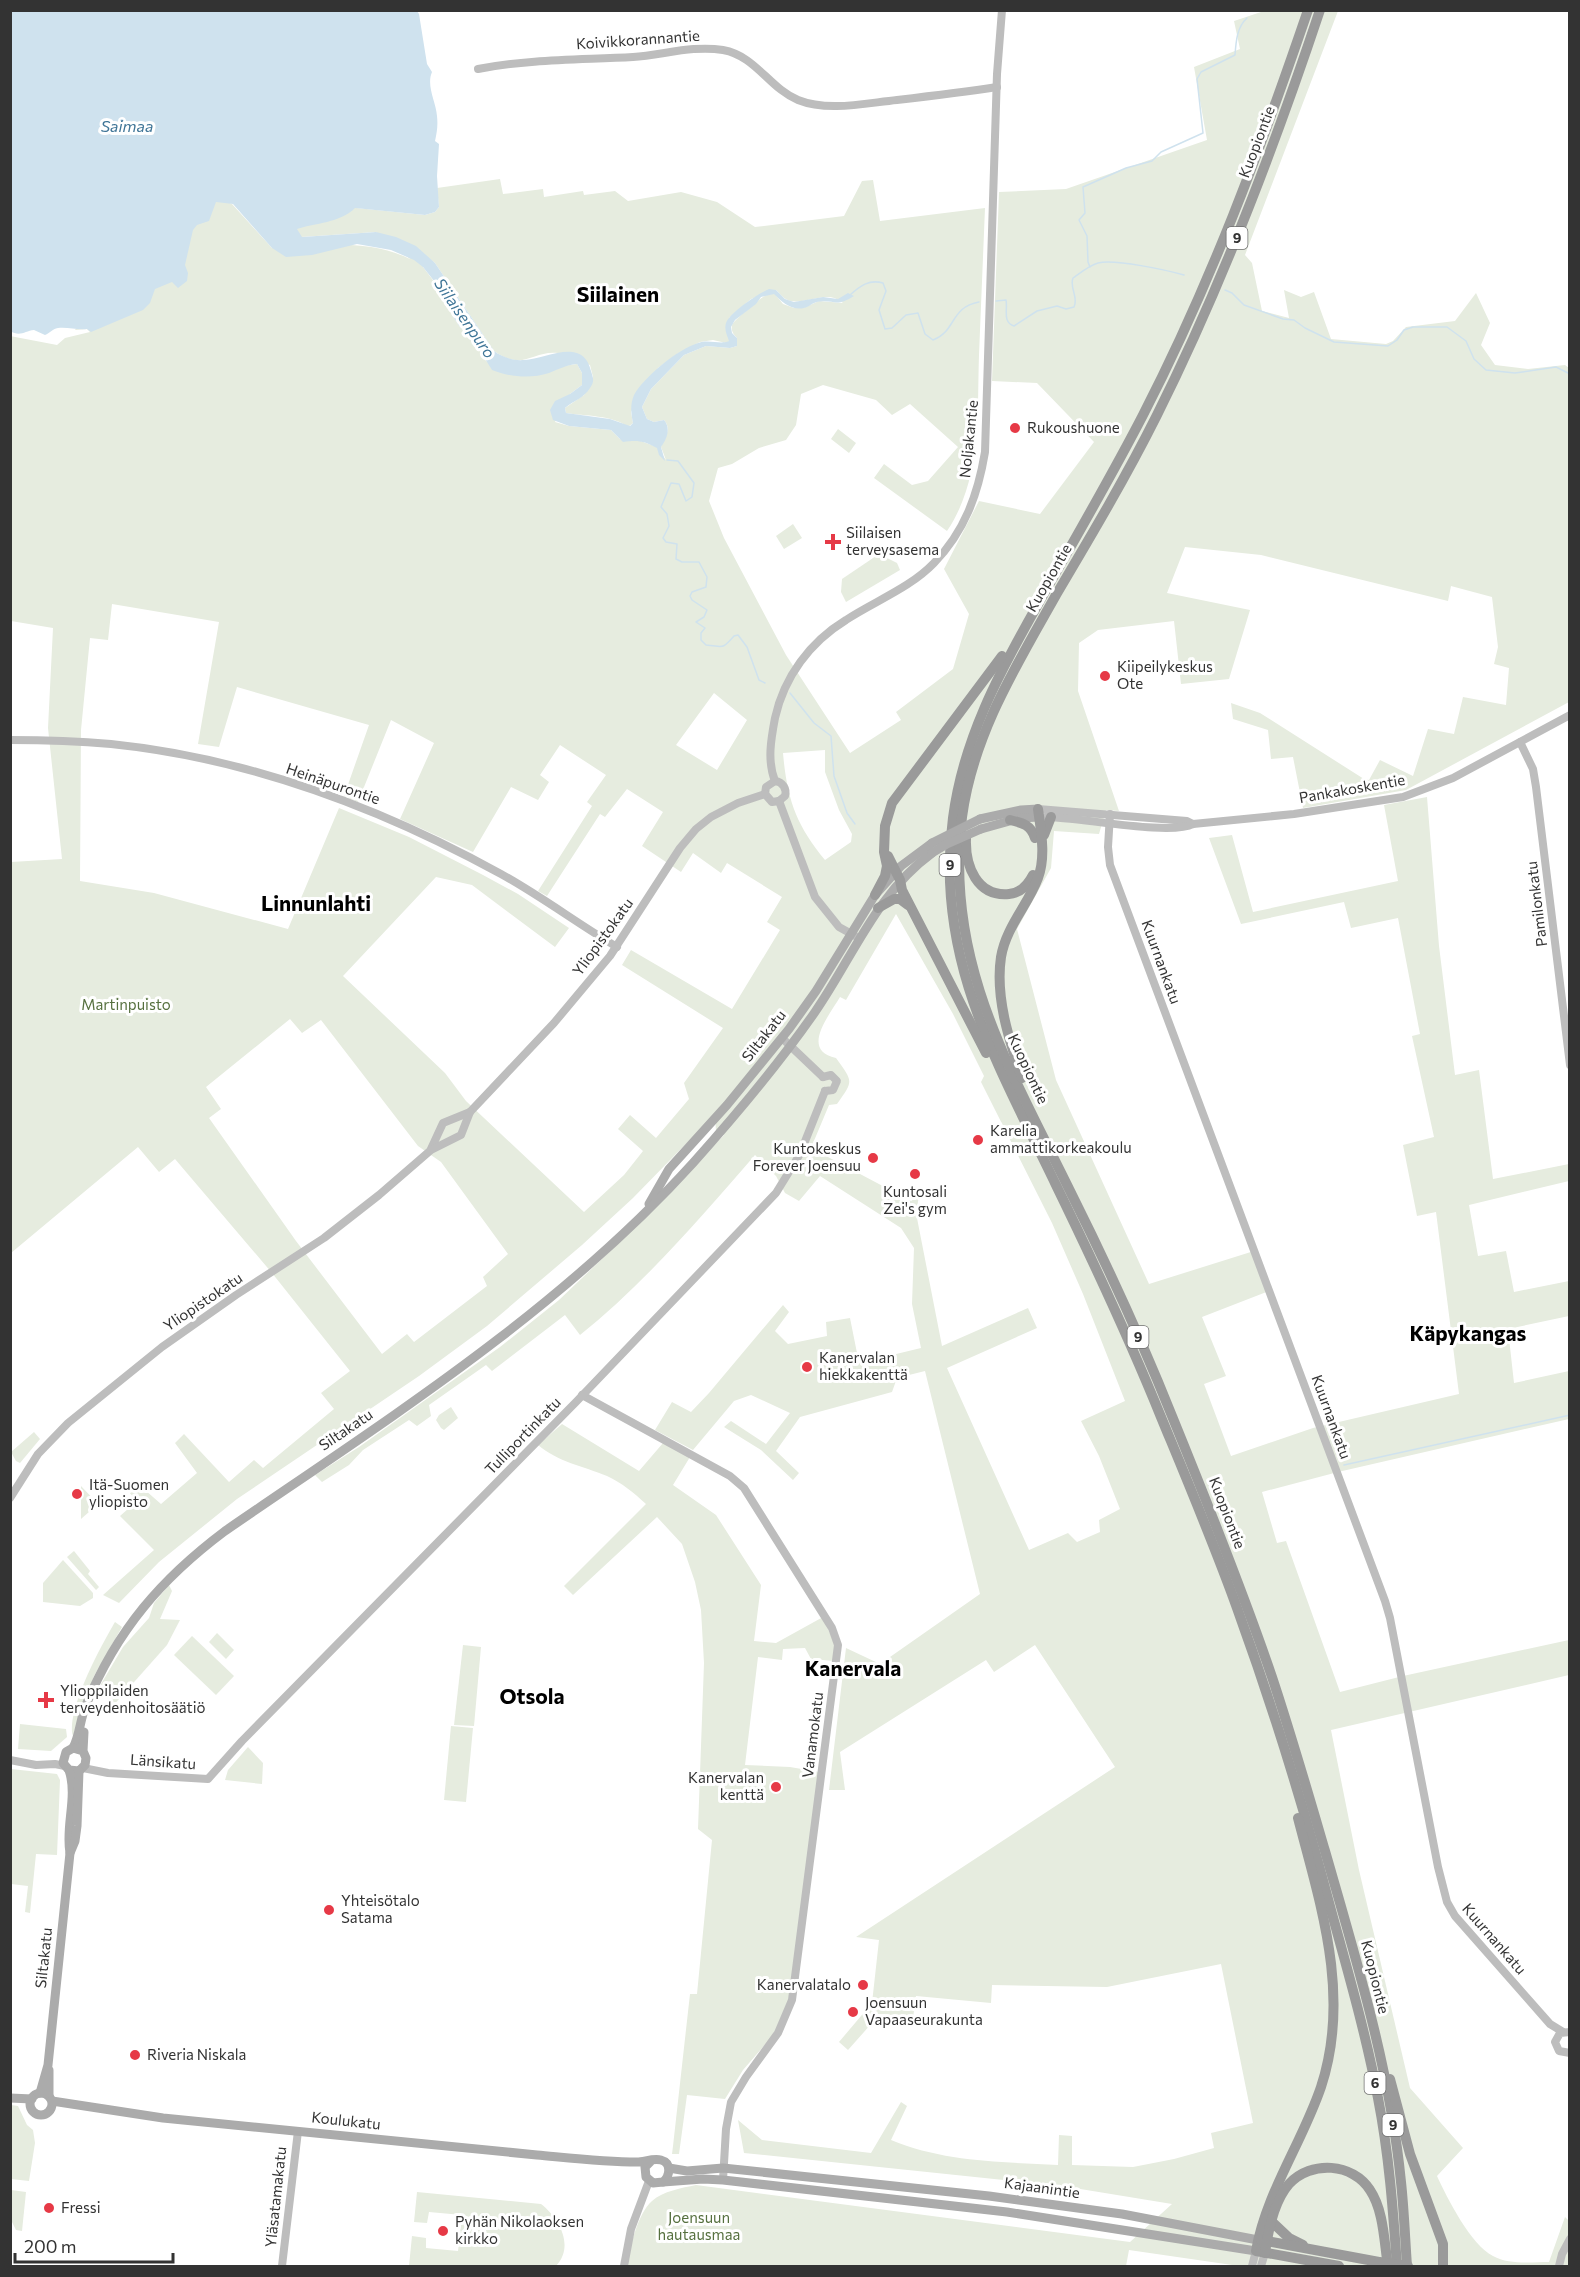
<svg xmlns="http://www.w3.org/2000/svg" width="1580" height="2277" viewBox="0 0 1580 2277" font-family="Commissioner,sans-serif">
<rect width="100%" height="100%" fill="#fff"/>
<!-- green -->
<g fill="#e6ecdf" fill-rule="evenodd">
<path d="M1264 11H1338L1245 255 1252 263 1262 311 1289 318 1284 290 1301 297 1314 292 1331 339 1386 344 1393 341 1406 327 1455 321 1476 293 1490 323 1481 345 1495 365 1528 369 1565 365 1569 368V702L1406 790 1303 808 1293 757 1271 759 1268 730 1233 719 1231 703 1260 713 1364 779 1369 780 1380 760 1413 776 1428 729 1454 734 1463 697 1506 705 1509 668 1494 664 1498 647 1492 597 1451 586 1448 601 1261 555 1185 547 1167 593 1250 610 1229 679 1181 684 1174 621 1098 630 1079 643 1078 691 1119 811 1106 810 1099 834 1054 831 1051 868 1017 929 1056 1080 1149 1284 1254 1251 1269 1291 1202 1317 1226 1376 1204 1384 1231 1456 1313 1428 1459 1394 1436 1212 1417 1216 1403 1145 1434 1137 1412 1036 1420 1034 1398 918 1351 928 1344 902 1241 924 1209 838 1232 835 1253 912 1398 881 1384 805 1427 797 1439 946 1455 1075 1479 1070 1493 1179 1569 1164V1181L1469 1205 1478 1256 1506 1251 1514 1292 1569 1281V1316L1508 1329 1514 1383 1569 1371V1419L1338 1472 1262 1492 1277 1543 1286 1541 1340 1692 1403 1676 1569 1640V1675L1331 1730 1359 1870 1410 2088 1463 2148 1437 2176C1447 2198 1471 2245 1493 2256 1509 2265 1532 2262 1549 2262L1565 2217 1569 2221V2266H1239L1129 2250 1126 2266H627C629 2249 638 2213 652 2201 663 2191 682 2188 696 2185L1130 2242 1172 2204 1062 2186 744 2153 738 2120 762 2140 871 2153 901 2102 907 2106 891 2140C944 2162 1001 2162 1058 2165L1059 2135 1072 2136V2165L1133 2167 1174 2159 1214 2148 1211 2133 1253 2123 1221 1964 1107 1987 992 1985 991 2003 916 1996 913 2018 880 2014 848 2050 839 2042 872 2003 879 1940 856 1937 1115 1767 1035 1645 994 1672 986 1660 840 1752 845 1790H829L846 1648 880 1664 980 1594 925 1371 897 1378 892 1392 800 1417 776 1451 799 1473 793 1480 761 1450 724 1427 731 1421 766 1444 790 1413 751 1395 734 1401 693 1450 655 1430 672 1402 691 1412 709 1393 783 1305 789 1312 775 1331 788 1344 827 1336 826 1322 850 1318 859 1363 921 1348 912 1304 914 1248 901 1228 820 1176 799 1201 785 1193 776 1176 755 1155C701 1217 645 1283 580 1335L565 1315 492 1371 486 1365 429 1405 431 1416 417 1426 409 1420 363 1450 349 1465 322 1482 315 1475 359 1447 500 1347 559 1300 647 1216 724 1135 716 1132 715 1114 633 1198 582 1245 487 1326 419 1376 237 1499 159 1562 119 1603 103 1595 154 1550 120 1516 137 1501 128 1491 137 1483 161 1504 197 1473 175 1443 184 1434 229 1482 254 1460 263 1468 334 1409 321 1393 350 1371 272 1273 175 1159 159 1172 138 1147 11 1253V862L62 859 48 728 53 628 11 621 10 336 57 345 65 338 90 332 87 329 75 330 185 184 232 204 272 248C319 246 367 238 410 259L376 232 301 237 248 197 425 215 435 212 439 207 437 188 500 179 503 194 543 189 544 197 583 191 584 195 615 191 628 201 681 192 717 202 755 227 844 216 862 181 873 180 880 221 985 208C983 257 981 306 979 355 977 415 982 479 947 531L874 478 884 464 912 485 928 481 958 447 910 404 892 415 876 400 823 385 801 394 796 425 786 440 759 448 732 464 718 468 709 501 724 538 786 655 850 753 901 720 896 712 953 669 969 614 944 569 979 501 1040 514 1094 442 1037 383 992 381 999 192 1066 189 1207 140 1194 67 1240 49 1234 21ZM430 259 435 263 494 351C523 372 533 350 558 353 569 355 580 361 590 365L593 377 584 395 565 408 566 413C584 416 613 415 628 427L633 423 631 412 658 368 677 354 700 342 713 340 726 343 730 341 729 318 751 299 776 290C781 295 785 300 791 301 808 304 828 289 843 303L819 301 803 308H794L783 304 775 294C771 294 768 294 765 296 761 297 733 321 732 325 731 331 733 334 737 338V346L730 348 706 346 684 355 651 389 642 407 647 419 654 422 664 420C672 429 665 437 661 447L666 460 657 447 635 439 627 441 620 439 611 430 569 426 555 422 570 394 582 385V373L577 364 563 366 547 373 521 376 486 361 469 333 460 327 454 318 442 292 423 267ZM112 604 219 622 198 744 219 747 237 687 369 725 344 796 358 802 391 720 434 743 400 819 473 852 511 787 538 800 549 782 540 775 560 745 606 775 587 802 592 806 538 891 547 896 600 814 605 817 627 789 663 812 642 846 681 872 693 853 721 873 727 863 782 897 767 922 780 930 732 1009 631 950 622 965 723 1028 684 1083 689 1099 656 1138 630 1115 618 1129 643 1151 624 1175 584 1212 466 1101 445 1073 343 976 436 877 472 885 555 947 569 928 518 894 483 875 409 837 339 808 288 929 154 893 80 881 81 730 90 638 108 640ZM714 693 747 720 717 770 676 745ZM825 750V772L839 810 852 834 851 842 825 860C796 825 787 799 783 753ZM896 914 953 1014 984 1076 981 1082 1052 1223 1083 1294 1125 1401 1081 1421 1099 1456 1120 1509 1099 1520 1100 1532 1077 1542 1068 1533 1029 1550 947 1368 1037 1328 1028 1308 942 1346 916 1213 919 1196 911 1201 811 1148 829 1105 837 1104C854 1080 853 1082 836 1058 800 1050 829 1016 840 997L846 1000ZM290 1019 302 1033 321 1020 418 1146 441 1162 508 1254 483 1277 487 1286 414 1342 407 1334 382 1354 296 1241 209 1118 221 1109 206 1087Z"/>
<path d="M838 429 856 443 849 453 831 439Z"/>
<path d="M793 524 802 538 784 549 776 536Z"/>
<path d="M879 554 897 563 900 570 846 602 841 592 842 579Z"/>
<path d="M451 1407 458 1418 444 1430 441 1428 436 1420 439 1415Z"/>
<path d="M562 1424 639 1471 663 1443 690 1457 673 1485 716 1515 761 1585 754 1641 776 1643 823 1617 835 1645 834 1661 811 1659 805 1648 783 1649 782 1660 758 1657 745 1765 790 1767 819 1772 790 1991 787 2008 776 2032 743 2070 725 2099 687 2095 679 2154H672L673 2146 690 1994H697L712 1840 698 1829 704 1663 701 1610 695 1582 682 1544 657 1517 573 1595 564 1586 646 1504C633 1492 622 1483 607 1476 583 1466 558 1462 538 1445Z"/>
<path d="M34 1432 40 1439 20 1463 16 1461 11 1452Z"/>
<path d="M81 1486 98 1504 81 1519Z"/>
<path d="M74 1551 90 1571 88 1574 99 1587 96 1590 67 1557Z"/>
<path d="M63 1560 93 1593V1598L80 1606 43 1602V1583Z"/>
<path d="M169 1585 172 1591 160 1619 180 1620 167 1645 111 1708 101 1684 123 1647 149 1618 154 1603Z"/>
<path d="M115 1622 122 1627 94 1676 73 1736C66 1710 101 1646 115 1622Z"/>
<path d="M217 1633 234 1650 226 1659 209 1642Z"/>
<path d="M192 1636 234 1676 216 1695 174 1655Z"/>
<path d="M463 1645 481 1647 474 1726 454 1725Z"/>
<path d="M20 1724 66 1729 67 1737 51 1751 18 1749Z"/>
<path d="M451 1726 473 1728 466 1802 444 1800Z"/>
<path d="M248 1747 263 1763 262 1784 225 1780 228 1770Z"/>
<path d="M11 1769 57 1774 60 1780 57 1855 36 1854 30 1913 25 1912 28 1886 11 1884Z"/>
<path d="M11 2105 18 2106 27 2125 33 2130 35 2143 29 2181 11 2179Z"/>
<path d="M11 2190 26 2192 22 2231 16 2230 11 2220Z"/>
<path d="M417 2192 541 2204C559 2218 575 2246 556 2266H409L412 2236 426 2238V2248L458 2251 462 2215 429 2212 427 2223 414 2222Z"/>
</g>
<!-- water -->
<path fill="#cfe2ee" d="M11 10 417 11 419 14 427 64 432 72C426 86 436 102 437 116 438 125 437 132 435 141L439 144 437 176 439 207 435 212 425 215 355 208C340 223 315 223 297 229L302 237 376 232 396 237 416 246 435 263 494 351C502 357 513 361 524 360 546 359 583 336 591 371 593 378 595 381 590 388 584 398 573 401 565 408L566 413 610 419 630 426 633 423C631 414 630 404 634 395 644 377 678 349 698 343 710 339 720 345 729 341 727 335 724 330 726 323 730 312 759 293 769 289L776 290 785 299 794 302 823 297 838 299 848 293 854 296C835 308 835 299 817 302 812 303 809 307 804 308 792 311 782 302 774 294L761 297 756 304 735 320 731 327 732 333 737 338V346L730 348 706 346 684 355 651 389 642 407 647 419 654 422 664 420C671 428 667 439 661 447L665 461 659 455 657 448C643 441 639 440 623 442L611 430 569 426 553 420 550 410 555 401 570 394 582 385V373L577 364C566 365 559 369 549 373 531 379 509 377 492 370L469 333 460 327 454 318 442 291 423 267 414 260 391 250 357 244 312 255 286 257 272 248 233 204 216 202 209 221 197 225 193 230 185 265 188 273 187 281 178 288 172 282 155 289 150 303 143 310 91 332 87 329C77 330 68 327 58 328 52 329 50 333 45 335L34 330C25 331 20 337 10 331Z"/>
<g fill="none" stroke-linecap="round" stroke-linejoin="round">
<!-- stream -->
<g stroke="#cfe2ee" stroke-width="1.5">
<path d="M1090 267 1088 262 1087 236 1079 220 1085 213 1083 187 1126 168 1152 161 1161 152 1203 133 1197 79 1201 72 1235 55C1236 41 1237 27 1247 18"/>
<path d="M1225 290 1232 293 1244 305 1283 319 1294 320 1305 328 1334 342 1388 346 1397 340 1404 330 1413 327H1447L1466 341 1474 359 1486 370 1515 373 1556 367 1570 374"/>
<path d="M850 295C860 286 869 279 883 283L886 291 879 310 885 329 892 328 906 315 918 313 925 334 933 340C956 332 950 307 979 302"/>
<path d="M996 301 1006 300C1008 309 1002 322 1014 326L1037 311 1057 306 1066 309 1074 307C1079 297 1069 288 1073 278 1080 273 1090 265 1098 263 1116 259 1166 270 1184 275"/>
<path d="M667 460 678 461 694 483 692 497 686 501 679 484 671 483 661 507 667 514 669 526 663 538 666 542 677 544 676 559 682 562H699L707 577 706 587 692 592 690 596 692 600 707 610 704 617 696 622 705 628 701 633V640L706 645C723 646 721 651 734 636L738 635 747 647 759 680 765 683"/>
<path d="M790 693 814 723 831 736 834 776 847 813 855 824"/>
<path d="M1344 1465 1570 1415"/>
</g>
<!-- secondary -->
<g stroke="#bdbdbd" stroke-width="8">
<path d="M478 69C529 59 581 60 633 57 663 55 693 45 723 50 756 56 769 88 798 100 828 112 866 103 897 100 931 96 964 92 997 87"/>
<path d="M10 740C44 740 77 741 111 744 248 758 381 808 501 874 541 896 578 924 617 947"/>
<path d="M1520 742 1533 769 1536 787 1570 1065"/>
<path d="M775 781C767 761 771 739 775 718 784 677 810 642 846 620 875 601 910 588 934 563 965 531 978 494 985 452L997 74 1002 10"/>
<path d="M775 781C783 782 787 789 785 796L779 801"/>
<path d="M765 794 766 787 775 781"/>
<path d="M765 794 772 802 779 801"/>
<path d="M779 801 815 897 839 927 857 937"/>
<path d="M1038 809 1187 821 1193 824"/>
<path d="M1110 814 1108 847 1110 865 1385 1601 1390 1618 1438 1867 1447 1902 1455 1916 1550 2024 1563 2032"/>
<path d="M1046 817C1078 817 1171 836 1193 824L1294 814 1403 797 1453 778 1570 715"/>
<path d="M782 1038 823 1077"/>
<path d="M823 1077 831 1075 837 1081 833 1090 825 1091"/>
<path d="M431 1149 443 1123 470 1112 554 1023 610 956 680 848 696 829 711 817 738 803 765 794"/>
<path d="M582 1395 730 1476 744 1488 832 1628 838 1645 792 2000 778 2033 746 2077 731 2102 726 2129 723 2180"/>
<path d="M10 1498 38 1454 68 1423 162 1347 236 1295 324 1238 379 1195 431 1150 461 1135 470 1112"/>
<path d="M10 1760 36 1765 55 1764 65 1766"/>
<path d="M83 1768 108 1773 208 1779 242 1741 576 1402 776 1193 800 1154 825 1091"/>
<path d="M1570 2032 1560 2033 1555 2042 1559 2051 1570 2053"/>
<path d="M282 2266 298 2131"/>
<path d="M624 2266 631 2229 649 2181"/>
<path d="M1252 2266 1256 2251"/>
<path d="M1261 2266 1265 2253"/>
<path d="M1559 2266 1562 2254 1570 2239"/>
</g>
<!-- primary -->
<g stroke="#ababab" stroke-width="9">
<path d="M980 819 1021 810 1038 809"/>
<path d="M981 829 1020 818 1039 817"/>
<path d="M649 1204 669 1169 727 1105 789 1029 816 991 875 895 901 866 932 843"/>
<path d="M73 1748C80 1735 80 1719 86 1705 117 1630 161 1579 225 1531 388 1419 559 1311 693 1163 736 1115 778 1065 815 1012 853 957 876 894 932 853"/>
<path d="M83 1751 73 1748 66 1752 63 1763 69 1770 79 1771 85 1765 86 1758 83 1751 84 1732"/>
<path d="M69 1770C78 1797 65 1826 70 1853"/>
<path d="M40 2093 48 2065 70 1853 75 1841 77 1826 79 1771"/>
<circle cx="41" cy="2104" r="11"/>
<path d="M49 2096V2070"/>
<path d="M10 2098 32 2099"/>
<path d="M52 2101 163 2118 537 2155C570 2158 604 2162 637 2162 644 2162 653 2158 661 2160 672 2163 670 2176 663 2182L653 2183 646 2177 645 2167 652 2160"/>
<path d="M669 2168 687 2171 723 2168 989 2196 1122 2214 1258 2240"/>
<path d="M663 2182 703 2179 723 2180 1007 2212 1256 2251"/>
</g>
<!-- highway -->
<g stroke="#9a9a9a" stroke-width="10">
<path d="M1308 10C1261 148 1210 285 1143 415 1110 479 1073 542 1037 606 999 673 963 740 953 818 934 958 998 1064 1056 1185 1093 1261 1129 1338 1161 1417 1187 1480 1214 1544 1237 1608 1273 1707 1304 1808 1331 1910 1348 1972 1366 2034 1378 2098 1389 2154 1393 2210 1397 2266"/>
<path d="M1320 10C1274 148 1222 285 1157 415 1126 477 1091 536 1056 595 1016 666 973 735 962 817 944 962 1011 1070 1072 1195 1108 1267 1142 1341 1172 1416 1207 1502 1242 1589 1272 1677 1291 1734 1308 1793 1325 1851 1356 1959 1390 2069 1401 2182 1404 2210 1405 2238 1407 2266"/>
<path d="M1010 820C1023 823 1031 825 1035 838"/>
<path d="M1044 835 1051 817"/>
<path d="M966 839C965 866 977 897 1009 894 1020 893 1028 885 1033 875"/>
<path d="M888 856 900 880 902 890 986 1053"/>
<path d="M875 895 885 876 887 866 884 852 885 826 892 803 1002 656"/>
<path d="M878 908 894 899H900L908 905"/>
<path d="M1022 1078C1009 1040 995 997 1001 957 1006 927 1028 905 1038 878 1046 857 1041 831 1038 809"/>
<path d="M1298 1818C1321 1906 1351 1996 1321 2087 1302 2143 1266 2193 1256 2251L1339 2266"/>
<path d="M1390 2079 1410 2154 1443 2244V2266"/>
<path d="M1272 2222 1289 2238 1303 2245"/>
<path d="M1261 2240 1379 2262"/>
<path d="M1265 2253C1268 2231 1274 2201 1289 2184 1311 2160 1353 2163 1370 2190 1384 2211 1384 2242 1388 2266"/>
</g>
<!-- primary-bridge -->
<g stroke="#ababab" stroke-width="9">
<path d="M932 843 980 819"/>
<path d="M932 853 947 844 981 829"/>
</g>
<!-- highway-bridge -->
<path stroke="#9a9a9a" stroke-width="10" d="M1379 2262 1408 2266"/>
</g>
<!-- markers -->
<g fill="#e63946" stroke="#fff" stroke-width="2">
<circle cx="1015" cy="428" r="6"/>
<path d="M830 533h6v6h6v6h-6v6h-6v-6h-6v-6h6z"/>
<circle cx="1105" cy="676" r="6"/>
<circle cx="978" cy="1140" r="6"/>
<circle cx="873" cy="1158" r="6"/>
<circle cx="915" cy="1174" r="6"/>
<circle cx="807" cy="1367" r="6"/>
<circle cx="77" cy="1494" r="6"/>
<path d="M43 1691h6v6h6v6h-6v6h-6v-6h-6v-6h6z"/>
<circle cx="776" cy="1787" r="6"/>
<circle cx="329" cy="1910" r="6"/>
<circle cx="863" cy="1985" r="6"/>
<circle cx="853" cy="2012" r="6"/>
<circle cx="135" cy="2055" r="6"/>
<circle cx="49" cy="2208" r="6"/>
<circle cx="443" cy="2231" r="6"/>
</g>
<g text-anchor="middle" stroke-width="6" stroke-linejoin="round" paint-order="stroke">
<!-- shield labels -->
<g fill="#fff" stroke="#707070" stroke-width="1.5">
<rect x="1226.5" y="227" width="21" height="22" rx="4.5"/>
<rect x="939.5" y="854" width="21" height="22" rx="4.5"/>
<rect x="1127.5" y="1326" width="21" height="22" rx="4.5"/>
<rect x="1364.5" y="2072" width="21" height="22" rx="4.5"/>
<rect x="1382.5" y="2114" width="21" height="22" rx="4.5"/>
</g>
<g font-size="14" font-weight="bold" fill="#333">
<text x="1237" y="243">9</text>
<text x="950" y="870">9</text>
<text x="1138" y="1342">9</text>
<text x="1375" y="2088">6</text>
<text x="1393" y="2130">9</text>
</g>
<!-- street labels -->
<g font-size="15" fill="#333" stroke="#fff">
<text transform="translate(638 40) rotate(-4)" y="5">Koivikkorannantie</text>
<text transform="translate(1257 142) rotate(-69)" y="5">Kuopiontie</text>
<text transform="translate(969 439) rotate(-84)" y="5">Noljakantie</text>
<text transform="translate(1049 578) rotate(-60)" y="5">Kuopiontie</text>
<text transform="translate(333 784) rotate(19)" y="5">Heinäpurontie</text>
<text transform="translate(1352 789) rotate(-10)" y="5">Pankakoskentie</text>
<text transform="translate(1537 904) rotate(-97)" y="5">Pamilonkatu</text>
<text transform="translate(603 937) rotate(-54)" y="5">Yliopistokatu</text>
<text transform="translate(1161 962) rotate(70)" y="5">Kuurnankatu</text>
<text transform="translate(764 1036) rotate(-52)" y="5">Siltakatu</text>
<text transform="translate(1028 1069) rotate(65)" y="5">Kuopiontie</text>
<text transform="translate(203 1302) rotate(-34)" y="5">Yliopistokatu</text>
<text transform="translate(1331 1417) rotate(70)" y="5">Kuurnankatu</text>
<text transform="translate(346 1430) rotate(-34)" y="5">Siltakatu</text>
<text transform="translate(523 1436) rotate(-46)" y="5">Tulliportinkatu</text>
<text transform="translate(1227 1513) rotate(69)" y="5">Kuopiontie</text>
<text transform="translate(813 1735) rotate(-83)" y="5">Vanamokatu</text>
<text transform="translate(163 1762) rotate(4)" y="5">Länsikatu</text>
<text transform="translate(1494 1939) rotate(49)" y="5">Kuurnankatu</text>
<text transform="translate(44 1958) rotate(-84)" y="5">Siltakatu</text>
<text transform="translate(1375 1977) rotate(76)" y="5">Kuopiontie</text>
<text transform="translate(346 2121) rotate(6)" y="5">Koulukatu</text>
<text transform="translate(1042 2188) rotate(8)" y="5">Kajaanintie</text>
<text transform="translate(276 2197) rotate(-84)" y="5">Yläsatamakatu</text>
</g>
<!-- poi labels -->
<g font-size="15" fill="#333" stroke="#fff" text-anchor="start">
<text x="1027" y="433">Rukoushuone</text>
<text x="846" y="538">Siilaisen<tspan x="846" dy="17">terveysasema</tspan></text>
<text x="1117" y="672">Kiipeilykeskus<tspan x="1117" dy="17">Ote</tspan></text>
<text x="990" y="1136">Karelia<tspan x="990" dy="17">ammattikorkeakoulu</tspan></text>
<text x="861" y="1154" text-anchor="end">Kuntokeskus<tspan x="861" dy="17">Forever Joensuu</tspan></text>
<text x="915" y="1197" text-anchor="middle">Kuntosali<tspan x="915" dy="17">Zei's gym</tspan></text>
<text x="819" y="1363">Kanervalan<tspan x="819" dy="17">hiekkakenttä</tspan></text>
<text x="89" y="1490">Itä-Suomen<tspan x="89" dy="17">yliopisto</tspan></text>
<text x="60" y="1696">Ylioppilaiden<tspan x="60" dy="17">terveydenhoitosäätiö</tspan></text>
<text x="764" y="1783" text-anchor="end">Kanervalan<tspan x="764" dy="17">kenttä</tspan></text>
<text x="341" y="1906">Yhteisötalo<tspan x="341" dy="17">Satama</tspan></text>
<text x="851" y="1990" text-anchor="end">Kanervalatalo</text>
<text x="865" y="2008">Joensuun<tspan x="865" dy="17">Vapaaseurakunta</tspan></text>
<text x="147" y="2060">Riveria Niskala</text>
<text x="61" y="2213">Fressi</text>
<text x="455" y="2227">Pyhän Nikolaoksen<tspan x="455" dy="17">kirkko</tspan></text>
</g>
<!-- park labels -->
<g font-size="15" fill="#56703f" stroke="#fff">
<text x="126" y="1010">Martinpuisto</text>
<text x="699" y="2223">Joensuun<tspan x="699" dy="17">hautausmaa</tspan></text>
</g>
<!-- water labels -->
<g font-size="16" font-style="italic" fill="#3f7597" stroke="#fff">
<text x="127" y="132">Saimaa</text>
<text transform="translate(465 318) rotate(55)" y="6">Siilaisenpuro</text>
</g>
<!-- district labels -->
<g font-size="21" font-weight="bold" fill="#000" stroke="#fff">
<text x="618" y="302">Siilainen</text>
<text x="316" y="911">Linnunlahti</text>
<text x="1468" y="1341">Käpykangas</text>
<text x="853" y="1676">Kanervala</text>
<text x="532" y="1704">Otsola</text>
</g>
</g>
<!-- border -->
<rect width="1580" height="2277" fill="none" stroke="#333333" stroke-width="24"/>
<!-- scale -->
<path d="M15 2253v9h158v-9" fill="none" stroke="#333333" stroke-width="3"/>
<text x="24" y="2253" font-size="18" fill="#333333" stroke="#ffffff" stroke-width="4.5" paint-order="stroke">200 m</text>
</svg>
